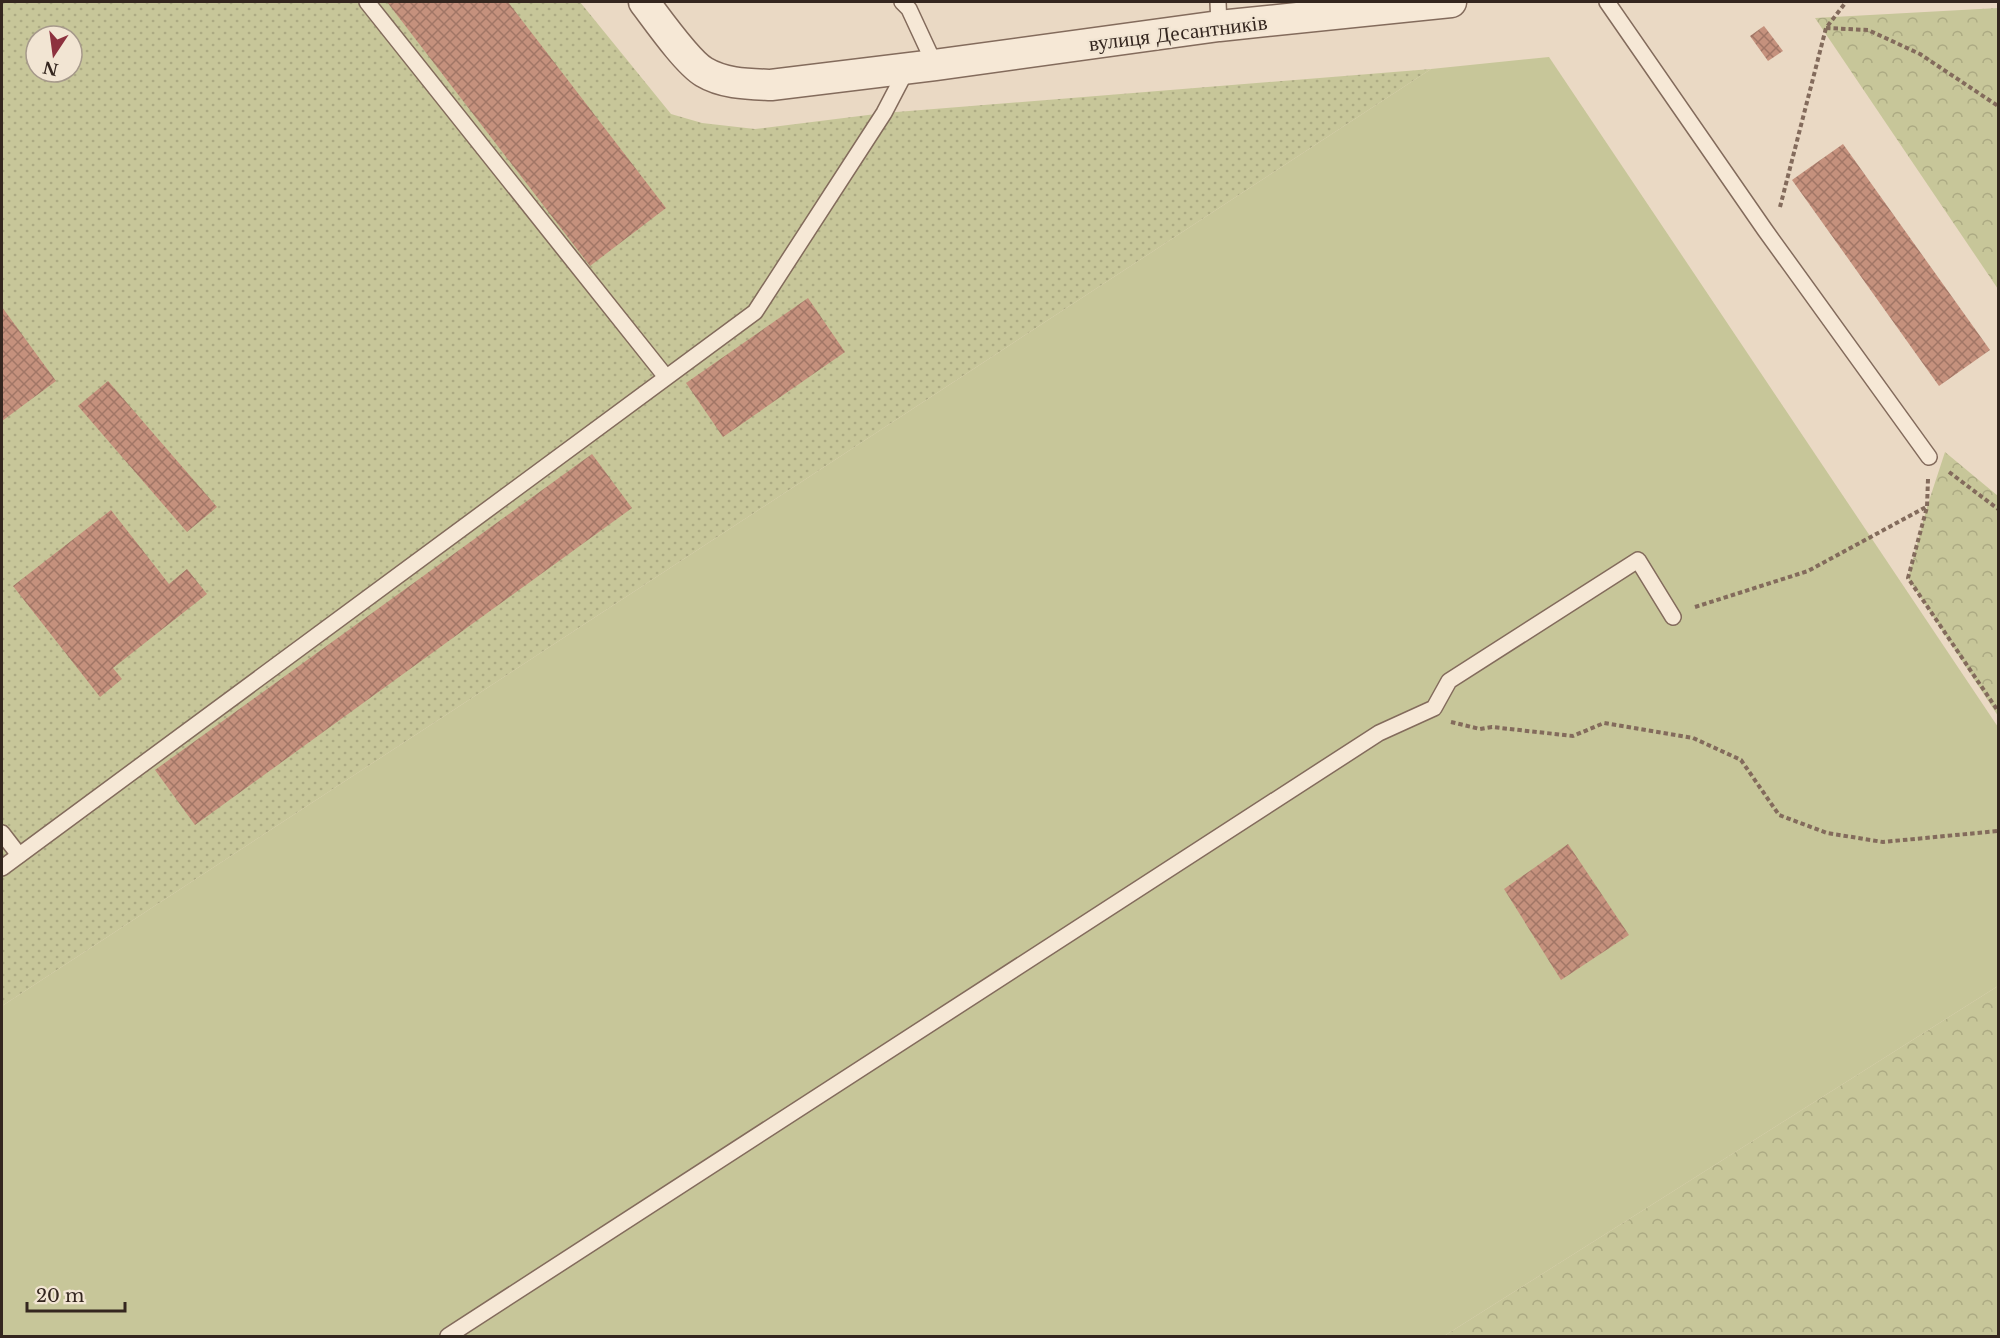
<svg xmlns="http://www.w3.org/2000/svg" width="2000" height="1338" viewBox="0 0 2000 1338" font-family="'Libre Baskerville',serif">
<defs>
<pattern id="grass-dots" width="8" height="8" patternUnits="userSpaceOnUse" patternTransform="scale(1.5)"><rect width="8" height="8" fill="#c7c699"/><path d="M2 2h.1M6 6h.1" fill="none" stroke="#acaa83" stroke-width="1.8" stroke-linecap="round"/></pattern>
<pattern id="forest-crowns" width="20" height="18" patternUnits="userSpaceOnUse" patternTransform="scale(1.5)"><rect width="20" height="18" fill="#c7c699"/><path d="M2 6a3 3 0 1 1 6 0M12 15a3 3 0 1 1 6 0" fill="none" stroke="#acaa83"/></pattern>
<pattern id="building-cross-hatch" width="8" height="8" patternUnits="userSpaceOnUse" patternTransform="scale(1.5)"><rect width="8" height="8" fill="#c5917d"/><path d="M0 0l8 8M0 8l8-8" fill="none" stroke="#a17666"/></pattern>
</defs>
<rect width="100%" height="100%" fill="#ead9c4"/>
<!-- grass -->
<path fill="url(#grass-dots)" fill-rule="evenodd" d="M2 2H580L671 114 702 123 755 129 884 113 1431 69 2 1006ZM36 36H72V72H36Z"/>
<!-- forest -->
<g fill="url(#forest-crowns)">
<path d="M1998 8V289L1815 18Z"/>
<path d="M1945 452 1998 496V716L1908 578 1927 507Z"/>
<path d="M1998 986V1336H1444Z"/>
</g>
<!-- green -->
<path fill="#c7c699" d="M1549 57 1998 727V986L1444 1336H2V1006L1431 69Z"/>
<!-- building -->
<g fill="url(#building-cross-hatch)">
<path d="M387 2H508L666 208 590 266Z"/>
<path d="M1764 26 1783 51 1768 61 1750 36Z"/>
<path d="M1843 144 1990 350 1939 386 1792 180Z"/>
<path d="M808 298 845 352 723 437 686 383Z"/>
<path d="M2 307 56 381 2 421Z"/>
<path d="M108 381 217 507 187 532 78 406Z"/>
<path d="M592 454 632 508 195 825 155 770Z"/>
<path d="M111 510 169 584 187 569 207 594 113 668 122 679 100 697 13 586Z"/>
<path d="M1568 844 1629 935 1561 980 1504 889Z"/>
</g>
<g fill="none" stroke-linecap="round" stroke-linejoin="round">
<defs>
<g id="lane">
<path d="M367 2 666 377"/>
<path d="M902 2 909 9 935 65"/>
<path d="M1218 2 1219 26"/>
<path d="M1607 2 1765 230 1929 457"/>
<path d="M2 833 19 855"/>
<path d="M2 868 755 312 884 113 907 69"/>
<path d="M448 1336 1379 733 1434 708 1449 681 1638 560 1673 617"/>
</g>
<path id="street" d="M644 2C657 19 687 62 704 72 724 84 749 84 771 85L935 65 1219 26 1451 2"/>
</defs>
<!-- lane casing -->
<use href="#lane" stroke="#836b5c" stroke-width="18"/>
<!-- street casing -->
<use href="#street" stroke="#836b5c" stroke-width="33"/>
<!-- path -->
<g stroke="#836b5c" stroke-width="4" stroke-dasharray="4.5 3" stroke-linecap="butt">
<path d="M1826 28 1868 30 1920 54 1998 106"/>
<path d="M1780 207 1826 28 1846 2"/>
<path d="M1949 472 1998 509"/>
<path d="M1928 479 1927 507 1908 578 1998 711"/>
<path d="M1695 607 1808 571 1926 507"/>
<path d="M1451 722 1480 729 1492 727 1573 736 1604 723 1693 738 1741 760 1779 815 1827 833 1883 842 1998 831"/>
</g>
<!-- lane -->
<use href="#lane" stroke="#f6e8d6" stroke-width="15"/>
<!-- street -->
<use href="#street" stroke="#f6e8d6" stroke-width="30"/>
</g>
<g text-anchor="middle" stroke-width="4.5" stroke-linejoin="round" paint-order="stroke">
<!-- street labels -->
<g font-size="21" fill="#34261f" stroke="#f2e5d3">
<text transform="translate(1178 33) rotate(-7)" y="7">вулиця Десантників</text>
</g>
</g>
<!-- border -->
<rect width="2000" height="1338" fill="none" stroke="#34261f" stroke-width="6"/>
<!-- north arrow -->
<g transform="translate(54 54) rotate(193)"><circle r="28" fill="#f2e5d3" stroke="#a6998b" stroke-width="1.5"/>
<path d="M0-4.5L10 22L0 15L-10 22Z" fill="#8d313e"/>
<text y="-9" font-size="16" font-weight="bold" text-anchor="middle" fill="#34261f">N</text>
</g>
<!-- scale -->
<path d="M27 1302v9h98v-9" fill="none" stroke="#34261f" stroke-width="3"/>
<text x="36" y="1302" font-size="18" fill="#34261f" stroke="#f2e5d3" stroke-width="4.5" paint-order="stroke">20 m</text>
</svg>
